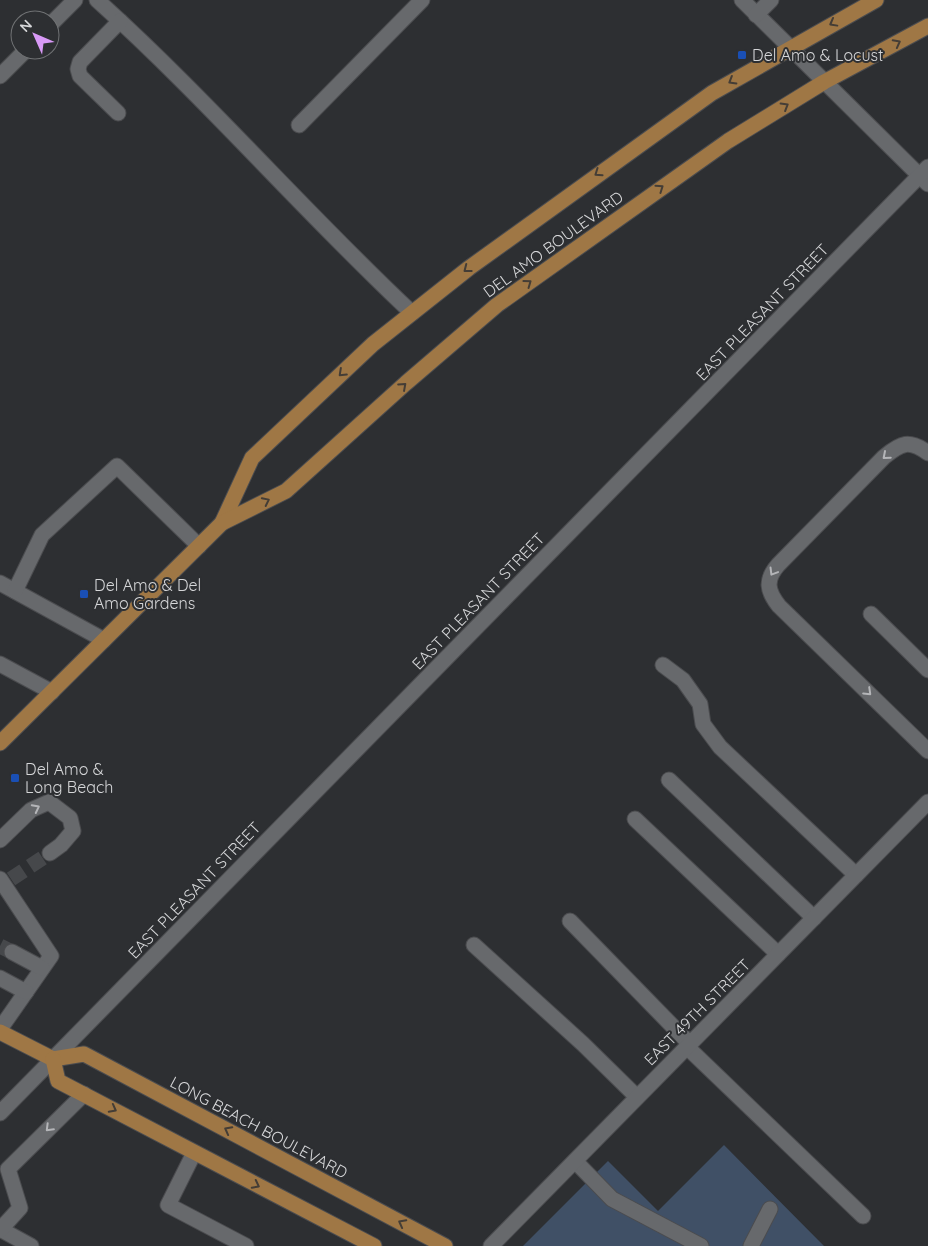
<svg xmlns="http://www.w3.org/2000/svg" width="928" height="1246" viewBox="0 0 928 1246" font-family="Quicksand,sans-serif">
<rect width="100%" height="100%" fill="#2d2f32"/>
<!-- green -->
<path fill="#405066" d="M724 1145 824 1246H523L608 1161 658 1211Z"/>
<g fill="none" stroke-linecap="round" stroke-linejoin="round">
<!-- minor-tunnel -->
<g stroke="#46484b" stroke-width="15" stroke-dasharray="15 8" stroke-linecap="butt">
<path d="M11 879 50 853"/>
<path d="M0 946 12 952"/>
</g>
<defs>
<g id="minor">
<path d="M97 0C207 99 304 212 412 313"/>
<path d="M742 0 928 184"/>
<path d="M756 15 771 0"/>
<path d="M50 25 75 0"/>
<path d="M0 76 26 50"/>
<path d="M118 113 80 76 78 69 80 62 120 21"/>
<path d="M299 125 422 0"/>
<path d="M928 453C909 439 901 443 884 457L778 565C765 580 767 591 779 606L928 751"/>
<path d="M0 583 104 640"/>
<path d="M15 591 42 535 117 466 199 546"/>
<path d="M871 614 928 670"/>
<path d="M0 664 52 692"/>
<path d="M663 665 683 680 700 704 703 724 720 747 856 875"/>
<path d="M669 780 814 918"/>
<path d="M635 819 778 954"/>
<path d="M0 840 31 810 49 802 70 818 73 831 61 845 50 853"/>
<path d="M0 879 51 956 0 1029"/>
<path d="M570 921 690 1044"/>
<path d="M474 945 583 1044 637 1097"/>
<path d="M12 952 42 968"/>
<path d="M0 978 26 992"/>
<path d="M687 1047 863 1216"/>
<path d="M0 1113 928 167"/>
<path d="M194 1153 168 1205 246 1246"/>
<path d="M575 1161 612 1199 701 1246"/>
<path d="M0 1229 31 1246"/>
<path d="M0 1230 20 1208 8 1169 84 1094"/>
<path d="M491 1246 928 802"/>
<path d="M751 1246 770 1209"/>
</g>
<g id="major">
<path d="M222 523 252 458 373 344 469 268 712 93 876 0"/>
<path d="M0 743 222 523 286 491 406 383 497 305 728 141 824 82 928 26"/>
<path d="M0 1032 53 1059 84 1054 445 1246"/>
<path d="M53 1059 58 1081 374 1246"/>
</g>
</defs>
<!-- minor casing -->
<use href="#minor" stroke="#4b4c4f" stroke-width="17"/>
<!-- major casing -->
<use href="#major" stroke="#4b4c4f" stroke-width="17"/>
<!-- minor -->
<use href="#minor" stroke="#67696c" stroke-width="15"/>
<!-- major -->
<use href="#major" stroke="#9f7745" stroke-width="15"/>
</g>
<!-- one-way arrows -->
<defs><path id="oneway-chevron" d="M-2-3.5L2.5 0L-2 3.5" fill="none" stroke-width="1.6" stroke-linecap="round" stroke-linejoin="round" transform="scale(1.25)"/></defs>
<g stroke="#443d36">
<use href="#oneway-chevron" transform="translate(833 23) rotate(151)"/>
<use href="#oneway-chevron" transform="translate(897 43) rotate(-28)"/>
<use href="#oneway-chevron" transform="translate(732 81) rotate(149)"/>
<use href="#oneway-chevron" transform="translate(785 106) rotate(-31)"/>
<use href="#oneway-chevron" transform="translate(598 173) rotate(145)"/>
<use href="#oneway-chevron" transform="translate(660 188) rotate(-35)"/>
<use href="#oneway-chevron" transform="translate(467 269) rotate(142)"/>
<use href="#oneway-chevron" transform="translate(528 283) rotate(-36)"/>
<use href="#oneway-chevron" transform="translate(342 373) rotate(137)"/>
<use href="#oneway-chevron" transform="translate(403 386) rotate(-42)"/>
<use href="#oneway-chevron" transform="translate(266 501) rotate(-26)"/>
<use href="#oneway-chevron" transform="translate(113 1109) rotate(28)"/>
<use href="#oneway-chevron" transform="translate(228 1130) rotate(-152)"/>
<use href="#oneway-chevron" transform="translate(256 1185) rotate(27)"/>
<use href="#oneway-chevron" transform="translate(402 1223) rotate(-152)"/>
</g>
<g stroke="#b4b5b8">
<use href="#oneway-chevron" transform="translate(886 456) rotate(139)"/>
<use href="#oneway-chevron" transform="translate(773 572) rotate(121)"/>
<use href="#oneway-chevron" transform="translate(868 692) rotate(44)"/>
<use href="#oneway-chevron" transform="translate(36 808) rotate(-27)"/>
<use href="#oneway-chevron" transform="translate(49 1128) rotate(135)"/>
</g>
<!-- markers -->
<g fill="#1a4fb4" stroke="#2d2f32" stroke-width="2">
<rect x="737" y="50" width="10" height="10" rx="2.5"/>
<rect x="79" y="589" width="10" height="10" rx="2.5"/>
<rect x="10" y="773" width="10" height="10" rx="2.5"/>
</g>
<g text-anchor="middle" stroke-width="4" stroke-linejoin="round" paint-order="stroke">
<!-- poi labels -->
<g font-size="16" fill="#d5d6d8" stroke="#2d2f32" text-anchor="start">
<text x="752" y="61">Del Amo &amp; Locust</text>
<text x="94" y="591">Del Amo &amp; Del<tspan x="94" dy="18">Amo Gardens</tspan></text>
<text x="25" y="775">Del Amo &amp;<tspan x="25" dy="18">Long Beach</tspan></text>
</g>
<!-- street labels -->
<g font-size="16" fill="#d5d6d8" stroke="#2d2f32">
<text transform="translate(553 244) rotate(-36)" y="6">DEL AMO BOULEVARD</text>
<text transform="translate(762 312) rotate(-46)" y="6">EAST PLEASANT STREET</text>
<text transform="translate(478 601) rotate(-46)" y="6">EAST PLEASANT STREET</text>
<text transform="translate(194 890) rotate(-46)" y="6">EAST PLEASANT STREET</text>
<text transform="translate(697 1012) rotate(-45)" y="6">EAST 49TH STREET</text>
<text transform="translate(259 1127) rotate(28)" y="6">LONG BEACH BOULEVARD</text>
</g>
</g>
<!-- north arrow -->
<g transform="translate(35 35) rotate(315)"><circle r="24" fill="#2d2f32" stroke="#707274"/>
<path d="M0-4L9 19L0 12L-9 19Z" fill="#d99af7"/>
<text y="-8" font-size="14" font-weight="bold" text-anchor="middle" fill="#d5d6d8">N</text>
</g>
</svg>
